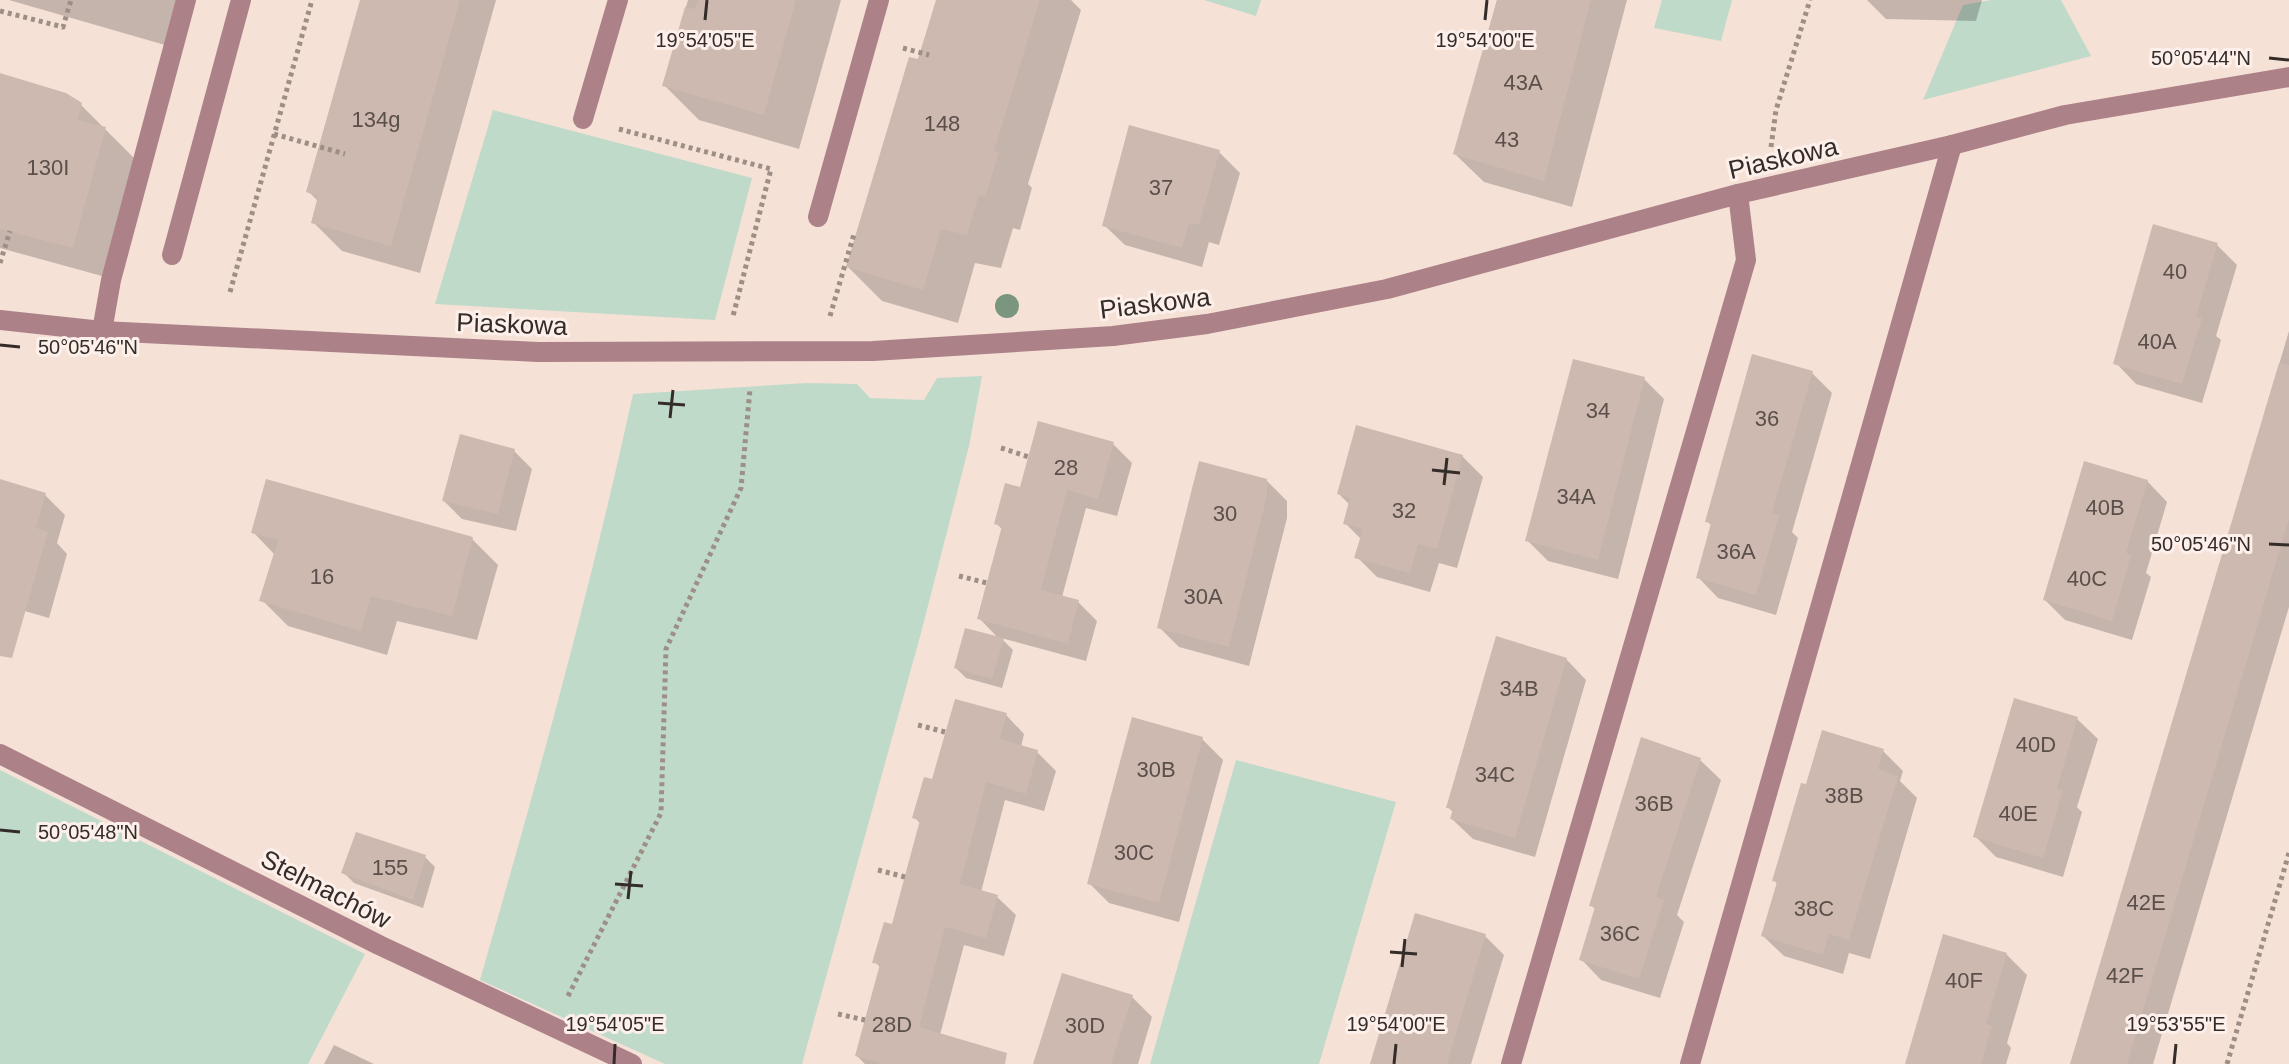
<svg xmlns="http://www.w3.org/2000/svg" width="2289" height="1064" viewBox="0 0 2289 1064" font-family="Arial,sans-serif">
<rect width="100%" height="100%" fill="#f6e1d7"/>
<g fill="#c0dac9">
<polygon points="1204,0 1261,0 1256,16"/>
<polygon points="1662,0 1732,0 1721,41 1654,28"/>
<polygon points="1991,0 2061,0 2091,56 1923,100 1963,5"/>
<polygon points="493,110 752,178 715,320 435,304"/>
<path d="M982,376L969,446L921,633L802,1064H665L480,980C536,785 590,592 633,394L806,383L857,384L870,398L924,400L937,378Z"/>
<polygon points="1236,760 1396,802 1319,1064 1150,1064"/>
<polygon points="0,770 365,954 308,1064 0,1064"/>
</g>
<g fill="#0003">
<polygon points="9,0 177,0 165,45"/>
<polygon points="362,0 496,0 420,273 342,251 313,222 319,202 308,191"/>
<polygon points="688,0 841,0 799,149 699,120 664,85"/>
<polygon points="938,0 1071,0 1081,10 1028,184 1032,188 1020,230 1013,228 1001,268 975,263 958,323 882,301 848,267"/>
<polygon points="1497,0 1627,0 1572,207 1484,182 1455,154"/>
<polygon points="1867,0 1982,0 1976,21 1886,19"/>
<polygon points="0,79 81,105 134,158 102,276 0,248"/>
<polygon points="1131,128 1219,152 1240,173 1219,245 1209,242 1202,267 1125,245 1104,225"/>
<polygon points="2217,245 2237,265 2216,336 2221,340 2202,403 2136,384 2116,363"/>
<polygon points="2289,331 2289,607 2153,1064 2071,1064"/>
<polygon points="1812,373 1832,393 1792,532 1798,538 1776,615 1718,598 1698,577 1712,526 1707,521"/>
<polygon points="1644,379 1664,399 1618,579 1548,561 1527,540"/>
<polygon points="1113,444 1132,463 1117,516 1086,508 1062,597 1078,602 1097,621 1086,661 1001,638 1013,650 1002,688 966,678 956,668 999,639 979,618 1003,530 996,523 1022,489"/>
<polygon points="514,451 532,469 516,531 462,519 444,501"/>
<polygon points="1462,456 1483,477 1457,568 1439,563 1430,592 1377,577 1357,557 1362,540 1345,523 1350,505 1339,494"/>
<polygon points="1266,480 1287,501 1287,518 1249,666 1179,647 1159,627"/>
<polygon points="2147,481 2167,502 2146,573 2151,577 2132,640 2065,620 2045,600"/>
<polygon points="0,482 45,495 65,515 57,543 67,554 49,618 0,604"/>
<polygon points="253,532 472,539 498,565 477,640 397,621 387,655 288,626 262,600 275,555"/>
<polygon points="1566,659 1586,680 1535,857 1473,839 1452,819 1454,813 1448,807"/>
<polygon points="1006,715 1024,734 1021,747 1037,752 1056,771 1044,811 1005,800 981,892 997,897 1016,915 1004,956 964,945 940,1035 974,1064 865,1064 857,1056 881,968 875,962 893,926 921,824 914,817 933,781"/>
<polygon points="2077,719 2098,739 2077,807 2082,812 2063,877 1996,857 1975,836"/>
<polygon points="1202,739 1223,760 1179,922 1109,903 1089,883"/>
<polygon points="1883,751 1903,771 1900,781 1917,798 1870,959 1849,953 1843,974 1784,956 1763,936 1778,885 1774,880 1807,786"/>
<polygon points="1700,760 1721,780 1677,915 1684,922 1660,998 1601,980 1581,959 1596,910 1591,905"/>
<polygon points="425,857 435,867 423,908 354,883 344,873"/>
<polygon points="1485,936 1504,955 1471,1064 1372,1064"/>
<polygon points="2006,954 2027,975 2007,1043 2011,1048 2006,1064 1907,1064"/>
<polygon points="1132,997 1152,1017 1138,1064 1036,1064"/>
<polygon points="334,1045 374,1064 324,1064"/>
</g>
<g fill="#cdb9af">
<polygon points="360,0 460,0 391,246 311,223 318,196 306,192"/>
<polygon points="698,0 796,0 764,115 662,86 685,7 695,9"/>
<polygon points="936,0 1040,0 994,151 999,152 986,196 979,195 967,235 941,229 923,290 846,267 909,57 918,59"/>
<polygon points="1497,0 1591,0 1544,181 1453,154"/>
<polygon points="0,73 66,93 82,103 78,120 106,127 73,248 0,229"/>
<polygon points="1129,125 1220,150 1199,225 1189,223 1182,248 1102,226"/>
<polygon points="2153,224 2218,243 2196,317 2202,318 2182,384 2113,364"/>
<polygon points="1752,354 1813,371 1772,513 1779,515 1756,595 1696,578 1711,523 1705,522"/>
<polygon points="1573,359 1645,377 1598,560 1525,541"/>
<polygon points="2279,363 2289,365 2289,519 2127,1064 2070,1064"/>
<polygon points="1038,421 1114,442 1098,499 1067,490 1041,590 1079,600 1068,644 977,619 1002,526 994,524 1005,483 1020,487"/>
<polygon points="1356,425 1463,455 1437,549 1418,544 1410,573 1354,558 1363,529 1343,524 1350,498 1337,494"/>
<polygon points="460,434 515,449 498,514 442,501"/>
<polygon points="1199,461 1267,479 1267,496 1229,647 1157,628"/>
<polygon points="2084,461 2148,480 2126,553 2131,555 2112,621 2043,600"/>
<polygon points="0,479 46,493 36,528 48,532 12,658 0,656"/>
<polygon points="266,479 473,537 452,616 371,596 361,631 259,601 278,540 251,533"/>
<polygon points="965,628 1004,638 992,679 954,668"/>
<polygon points="1496,636 1567,658 1515,838 1450,819 1453,809 1446,808"/>
<polygon points="2014,698 2078,717 2057,789 2063,790 2043,858 1973,837"/>
<polygon points="955,699 1007,713 1000,739 1038,750 1026,794 986,782 960,884 998,895 986,938 945,927 919,1027 1007,1053 1005,1064 883,1064 855,1056 880,964 872,963 884,922 892,924 920,820 912,818 924,777 932,779"/>
<polygon points="1132,717 1203,737 1159,903 1087,884"/>
<polygon points="1822,730 1884,749 1878,769 1898,776 1849,940 1829,934 1823,955 1761,936 1777,882 1772,881 1801,783 1806,784"/>
<polygon points="1641,737 1701,758 1656,897 1664,900 1639,979 1579,960 1595,907 1589,906"/>
<polygon points="356,832 426,855 413,900 341,873"/>
<polygon points="1415,913 1486,934 1447,1064 1370,1064"/>
<polygon points="1943,934 2007,953 1986,1024 1992,1026 1981,1064 1905,1064"/>
<polygon points="1062,973 1133,995 1111,1064 1033,1064"/>
</g>
<g fill="none" stroke-linecap="round" stroke-linejoin="round">
<g stroke="#9d8e86" stroke-width="5" stroke-dasharray="4 4" stroke-linecap="butt">
<polyline points="0,11 63,27 71,0"/>
<polyline points="903,48 929,55"/>
<polyline points="619,129 771,169 733,316"/>
<polyline points="274,134 345,154"/>
<polyline points="1771,147 1776,110 1810,0"/>
<polyline points="0,263 10,231"/>
<polyline points="230,292 312,0"/>
<polyline points="830,316 854,234"/>
<polyline points="1001,448 1029,457"/>
<polyline points="959,576 987,583"/>
<polyline points="918,725 945,732"/>
<polyline points="878,870 905,877"/>
<polyline points="568,996 661,813 666,649 741,488 750,389"/>
<polyline points="838,1014 865,1020"/>
<polyline points="2227,1064 2289,853"/>
</g>
<g stroke="#ac8188" stroke-width="20">
<polyline points="583,119 618,0"/>
<polyline points="818,217 879,0"/>
<polyline points="172,255 241,0"/>
<polyline points="0,320 102,331 538,352 873,351 1113,336 1207,324 1387,289 1738,194 1952,145 2065,115 2289,77"/>
<polyline points="102,331 111,280 186,0"/>
<polyline points="0,754 379,945 632,1064"/>
<polyline points="1511,1064 1746,260 1738,194"/>
<polyline points="1690,1064 1952,145"/>
</g>
</g>
<circle fill="#7a967f" cx="1007" cy="306" r="12"/>
<path fill="none" stroke="#342c28" stroke-width="3" d="M705,20L707,0M1485,20L1487,0M2269,58L2289,60M0,345L20,347M658,403L685,405M670,418L673,390M1432,470L1460,473M1444,485L1447,458M2269,544L2289,545M0,830L20,832M615,884L643,886M628,899L631,871M1390,952L1417,954M1402,967L1405,939M614,1064L615,1044M1394,1064L1396,1044M2174,1064L2176,1044"/>
<g text-anchor="middle" stroke-width="6" stroke-linejoin="round" paint-order="stroke">
<g font-size="22" fill="#5a4f4a">
<text x="1523" y="90">43A</text>
<text x="376" y="127">134g</text>
<text x="942" y="131">148</text>
<text x="1507" y="147">43</text>
<text x="48" y="175">130I</text>
<text x="1161" y="195">37</text>
<text x="2175" y="279">40</text>
<text x="2157" y="349">40A</text>
<text x="1598" y="418">34</text>
<text x="1767" y="426">36</text>
<text x="1066" y="475">28</text>
<text x="1576" y="504">34A</text>
<text x="2105" y="515">40B</text>
<text x="1404" y="518">32</text>
<text x="1225" y="521">30</text>
<text x="1736" y="559">36A</text>
<text x="322" y="584">16</text>
<text x="2087" y="586">40C</text>
<text x="1203" y="604">30A</text>
<text x="1519" y="696">34B</text>
<text x="2036" y="752">40D</text>
<text x="1156" y="777">30B</text>
<text x="1495" y="782">34C</text>
<text x="1844" y="803">38B</text>
<text x="1654" y="811">36B</text>
<text x="2018" y="821">40E</text>
<text x="1134" y="860">30C</text>
<text x="390" y="875">155</text>
<text x="2146" y="910">42E</text>
<text x="1814" y="916">38C</text>
<text x="1620" y="941">36C</text>
<text x="2125" y="983">42F</text>
<text x="1964" y="988">40F</text>
<text x="892" y="1032">28D</text>
<text x="1085" y="1033">30D</text>
</g>
<g font-size="26" fill="#342c28" stroke="#fdf0ea">
<text transform="translate(1783 158) rotate(-13)" y="9">Piaskowa</text>
<text transform="translate(1155 303) rotate(-7)" y="9">Piaskowa</text>
<text transform="translate(512 324) rotate(2)" y="9">Piaskowa</text>
<text transform="translate(326 889) rotate(27)" y="9">Stelmachów</text>
</g>
</g>
<g font-size="20" text-anchor="middle" fill="#342c28" stroke="#fdf0ea" stroke-width="6" stroke-linejoin="round" paint-order="stroke">
<text x="705" y="47">19°54'05"E</text>
<text x="1485" y="47">19°54'00"E</text>
<text x="2201" y="65">50°05'44"N</text>
<text x="88" y="354">50°05'46"N</text>
<text x="2201" y="551">50°05'46"N</text>
<text x="88" y="839">50°05'48"N</text>
<text x="615" y="1031">19°54'05"E</text>
<text x="1396" y="1031">19°54'00"E</text>
<text x="2176" y="1031">19°53'55"E</text>
</g>
</svg>
